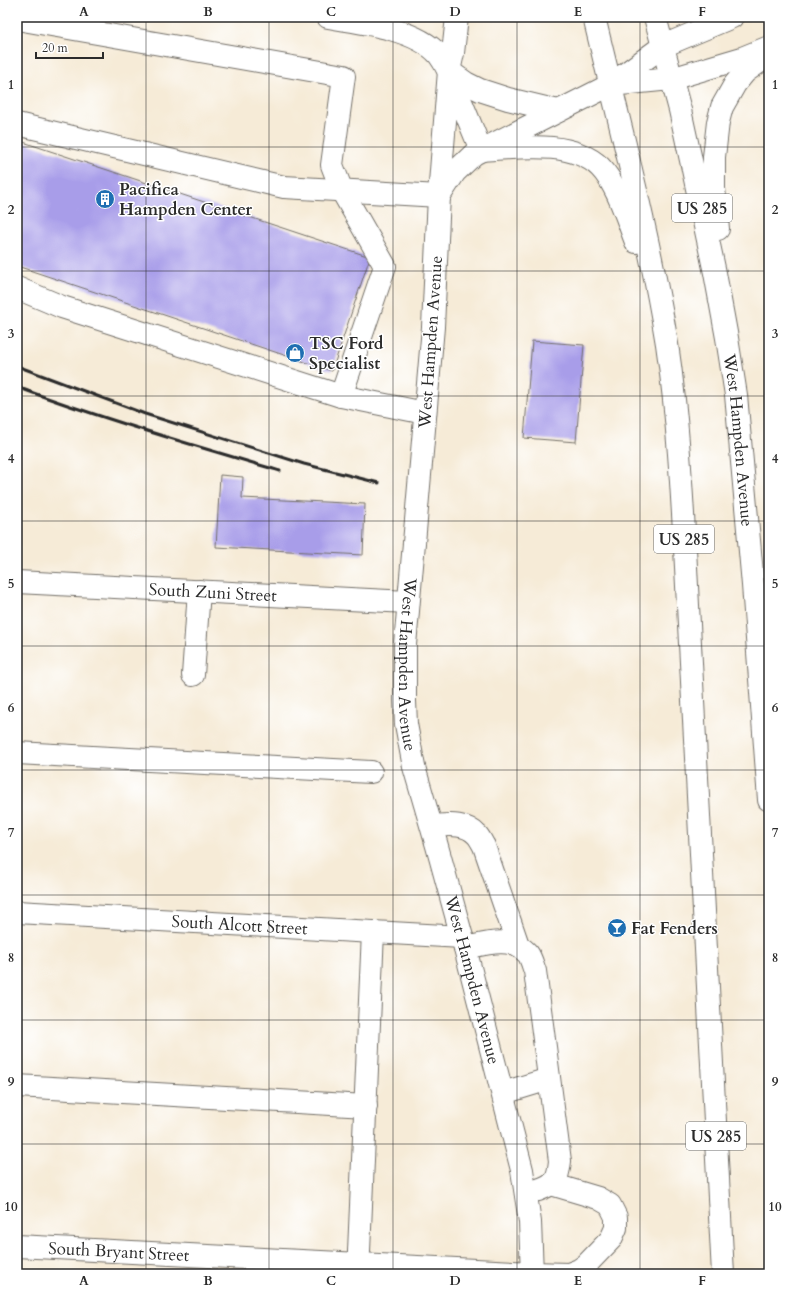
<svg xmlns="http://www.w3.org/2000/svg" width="786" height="1291" viewBox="0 0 786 1291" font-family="Cardo,serif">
<rect width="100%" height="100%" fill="#fff"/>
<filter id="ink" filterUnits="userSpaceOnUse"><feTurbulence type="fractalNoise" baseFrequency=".025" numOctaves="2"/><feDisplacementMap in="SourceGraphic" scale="8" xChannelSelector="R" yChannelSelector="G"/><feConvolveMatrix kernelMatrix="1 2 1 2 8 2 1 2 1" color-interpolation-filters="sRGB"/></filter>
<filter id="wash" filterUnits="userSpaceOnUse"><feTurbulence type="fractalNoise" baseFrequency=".012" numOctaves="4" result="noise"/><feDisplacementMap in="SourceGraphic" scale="16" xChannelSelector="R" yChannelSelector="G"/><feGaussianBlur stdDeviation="0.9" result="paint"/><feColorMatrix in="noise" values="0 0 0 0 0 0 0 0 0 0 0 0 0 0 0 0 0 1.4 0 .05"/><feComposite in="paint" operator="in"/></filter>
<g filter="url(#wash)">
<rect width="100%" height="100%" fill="#f6ebd7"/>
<g id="blocks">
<g fill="#a89de9">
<polygon points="17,140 370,257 332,371 17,266"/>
<polygon points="532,341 584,345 576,442 524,438"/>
<polygon points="220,475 243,477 242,498 365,504 363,555 216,547"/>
</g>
</g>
</g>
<g filter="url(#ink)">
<use href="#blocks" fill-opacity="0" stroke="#726e67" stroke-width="1"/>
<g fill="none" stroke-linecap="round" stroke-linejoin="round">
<defs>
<g id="minor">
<path d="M328,17C360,22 417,29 439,55C449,68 454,84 460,99C467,116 474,133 481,150"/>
<path id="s1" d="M457,17L453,53L449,71L439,196L433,327L405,645V701L406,724L414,767L437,846L465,948L522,1170L530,1222L532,1274"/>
<polyline points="17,19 344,76 332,165 342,191 385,266 341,396"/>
<polyline points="449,71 466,83 480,90 508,99 558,111"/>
<polyline points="610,85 671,79 742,58 769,47"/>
<polyline points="17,124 284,187 439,196"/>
<polyline points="440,195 455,172 474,154 610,85 663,46 732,17"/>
<polyline points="17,288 62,307 341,396 425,413"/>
<path id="s2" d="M17,582L408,602"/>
<polyline points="193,675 199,591"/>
<polyline points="17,753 371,772"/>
<path d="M432,826C447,825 466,822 477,835C480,838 482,843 484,846L518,945"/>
<path id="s3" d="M17,912L462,937"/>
<path d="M465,948C485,944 512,935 528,954C531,958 533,966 535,971L560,1161C558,1179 556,1184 538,1190"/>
<polyline points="17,1086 366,1106"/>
<polyline points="503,1093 549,1079"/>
<path id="s4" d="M17,1246L532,1273L569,1274L579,1270L586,1265L611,1239L616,1228V1217L610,1205L598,1198L551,1184"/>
<polyline points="358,1274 373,932"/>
</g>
<g id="highway">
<path d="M594,17C620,126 649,234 667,344C678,418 682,493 686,567L723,1274"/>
<path id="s5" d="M655,17L680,110L692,165L715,273L727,338L736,395L753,585L769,800"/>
<path d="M481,150C517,148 571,139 600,167C617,184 627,219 636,242"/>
<polyline points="718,229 714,188 714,157 718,122 722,107 735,84 745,72 769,55"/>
</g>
</defs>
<use href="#minor" stroke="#726e67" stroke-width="24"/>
<use href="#highway" stroke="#726e67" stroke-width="24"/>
<use href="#minor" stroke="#fff" stroke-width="22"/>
<use href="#highway" stroke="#fff" stroke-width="22"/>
<g stroke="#2b2b2b" stroke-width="3">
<polyline points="17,366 145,414 304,464 379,483"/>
<path d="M17,387C103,419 192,445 280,471"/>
</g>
</g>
</g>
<path fill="none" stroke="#2b2b2b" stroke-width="1" stroke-opacity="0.55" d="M146,17V1274M269,17V1274M393,17V1274M517,17V1274M640,17V1274M17,147H769M17,271H769M17,396H769M17,521H769M17,646H769M17,770H769M17,895H769M17,1020H769M17,1144H769"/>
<defs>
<symbol id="building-disc" viewBox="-11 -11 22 22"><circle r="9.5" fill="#1f6fb2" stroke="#fff"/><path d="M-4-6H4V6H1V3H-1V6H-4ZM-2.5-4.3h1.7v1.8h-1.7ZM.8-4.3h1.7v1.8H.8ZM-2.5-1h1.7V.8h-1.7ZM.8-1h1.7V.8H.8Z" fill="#fff"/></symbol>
<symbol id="shop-disc" viewBox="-11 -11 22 22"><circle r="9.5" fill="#1f6fb2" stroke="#fff"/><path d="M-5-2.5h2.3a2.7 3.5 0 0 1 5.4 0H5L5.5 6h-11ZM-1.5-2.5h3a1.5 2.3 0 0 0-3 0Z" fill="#fff"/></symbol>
<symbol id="bar-disc" viewBox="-11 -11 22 22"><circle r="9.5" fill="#1f6fb2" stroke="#fff"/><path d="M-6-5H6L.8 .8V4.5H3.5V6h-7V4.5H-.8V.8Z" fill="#fff"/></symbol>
</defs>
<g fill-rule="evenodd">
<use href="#building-disc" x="94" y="188" width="22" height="22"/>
<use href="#shop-disc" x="284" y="342" width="22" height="22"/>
<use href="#bar-disc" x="606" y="917" width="22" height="22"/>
</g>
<g text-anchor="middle" stroke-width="3" stroke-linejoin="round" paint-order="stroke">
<g fill="#fff" stroke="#6b6b6b" stroke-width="1">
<rect x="672" y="194" width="60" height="28" rx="3"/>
<rect x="654" y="525" width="60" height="28" rx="3"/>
<rect x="686" y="1122" width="60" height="28" rx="3"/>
</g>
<g font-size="16" font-weight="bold" fill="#2b2b2b">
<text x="702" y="214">US 285</text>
<text x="684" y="545">US 285</text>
<text x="716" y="1142">US 285</text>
</g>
<g font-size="17" font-weight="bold" fill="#2b2b2b" stroke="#fff" text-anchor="start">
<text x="119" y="195">Pacifica<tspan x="119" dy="20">Hampden Center</tspan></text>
<text x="309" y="349">TSC Ford<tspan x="309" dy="20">Specialist</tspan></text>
<text x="631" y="934">Fat Fenders</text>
</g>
<g font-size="17" fill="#2b2b2b" stroke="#fff">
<text transform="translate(430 342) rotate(-86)" y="6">West Hampden Avenue</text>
<text dy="6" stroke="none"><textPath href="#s5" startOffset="432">West Hampden Avenue</textPath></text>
<text dy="6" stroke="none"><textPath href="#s2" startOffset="196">South Zuni Street</textPath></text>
<text dy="6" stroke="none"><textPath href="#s1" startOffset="650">West Hampden Avenue</textPath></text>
<text dy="6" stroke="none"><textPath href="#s3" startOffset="223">South Alcott Street</textPath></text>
<text dy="6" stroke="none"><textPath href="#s1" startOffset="974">West Hampden Avenue</textPath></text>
<text dy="6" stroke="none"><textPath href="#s4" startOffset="102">South Bryant Street</textPath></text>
</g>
</g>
<rect width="786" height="1291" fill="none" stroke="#fff" stroke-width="44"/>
<path d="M36 52v6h67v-6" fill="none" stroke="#2b2b2b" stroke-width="2"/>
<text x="42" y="52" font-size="12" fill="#2b2b2b" stroke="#ffffff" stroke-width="3" paint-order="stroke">20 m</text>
<rect x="22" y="22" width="742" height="1247" fill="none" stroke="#2b2b2b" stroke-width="1.5"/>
<g font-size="13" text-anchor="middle" font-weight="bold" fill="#2b2b2b">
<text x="84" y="16">A</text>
<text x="208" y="16">B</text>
<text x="331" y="16">C</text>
<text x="455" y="16">D</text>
<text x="578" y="16">E</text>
<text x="702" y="16">F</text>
<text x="11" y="89">1</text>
<text x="775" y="89">1</text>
<text x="11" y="214">2</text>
<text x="775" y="214">2</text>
<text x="11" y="338">3</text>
<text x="775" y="338">3</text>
<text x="11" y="463">4</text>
<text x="775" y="463">4</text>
<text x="11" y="588">5</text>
<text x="775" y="588">5</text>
<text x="11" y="712">6</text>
<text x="775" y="712">6</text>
<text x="11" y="837">7</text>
<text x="775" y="837">7</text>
<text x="11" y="962">8</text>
<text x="775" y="962">8</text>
<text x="11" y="1086">9</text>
<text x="775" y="1086">9</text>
<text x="11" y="1211">10</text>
<text x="775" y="1211">10</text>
<text x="84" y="1285">A</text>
<text x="208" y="1285">B</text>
<text x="331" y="1285">C</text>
<text x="455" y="1285">D</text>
<text x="578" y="1285">E</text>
<text x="702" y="1285">F</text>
</g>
</svg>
